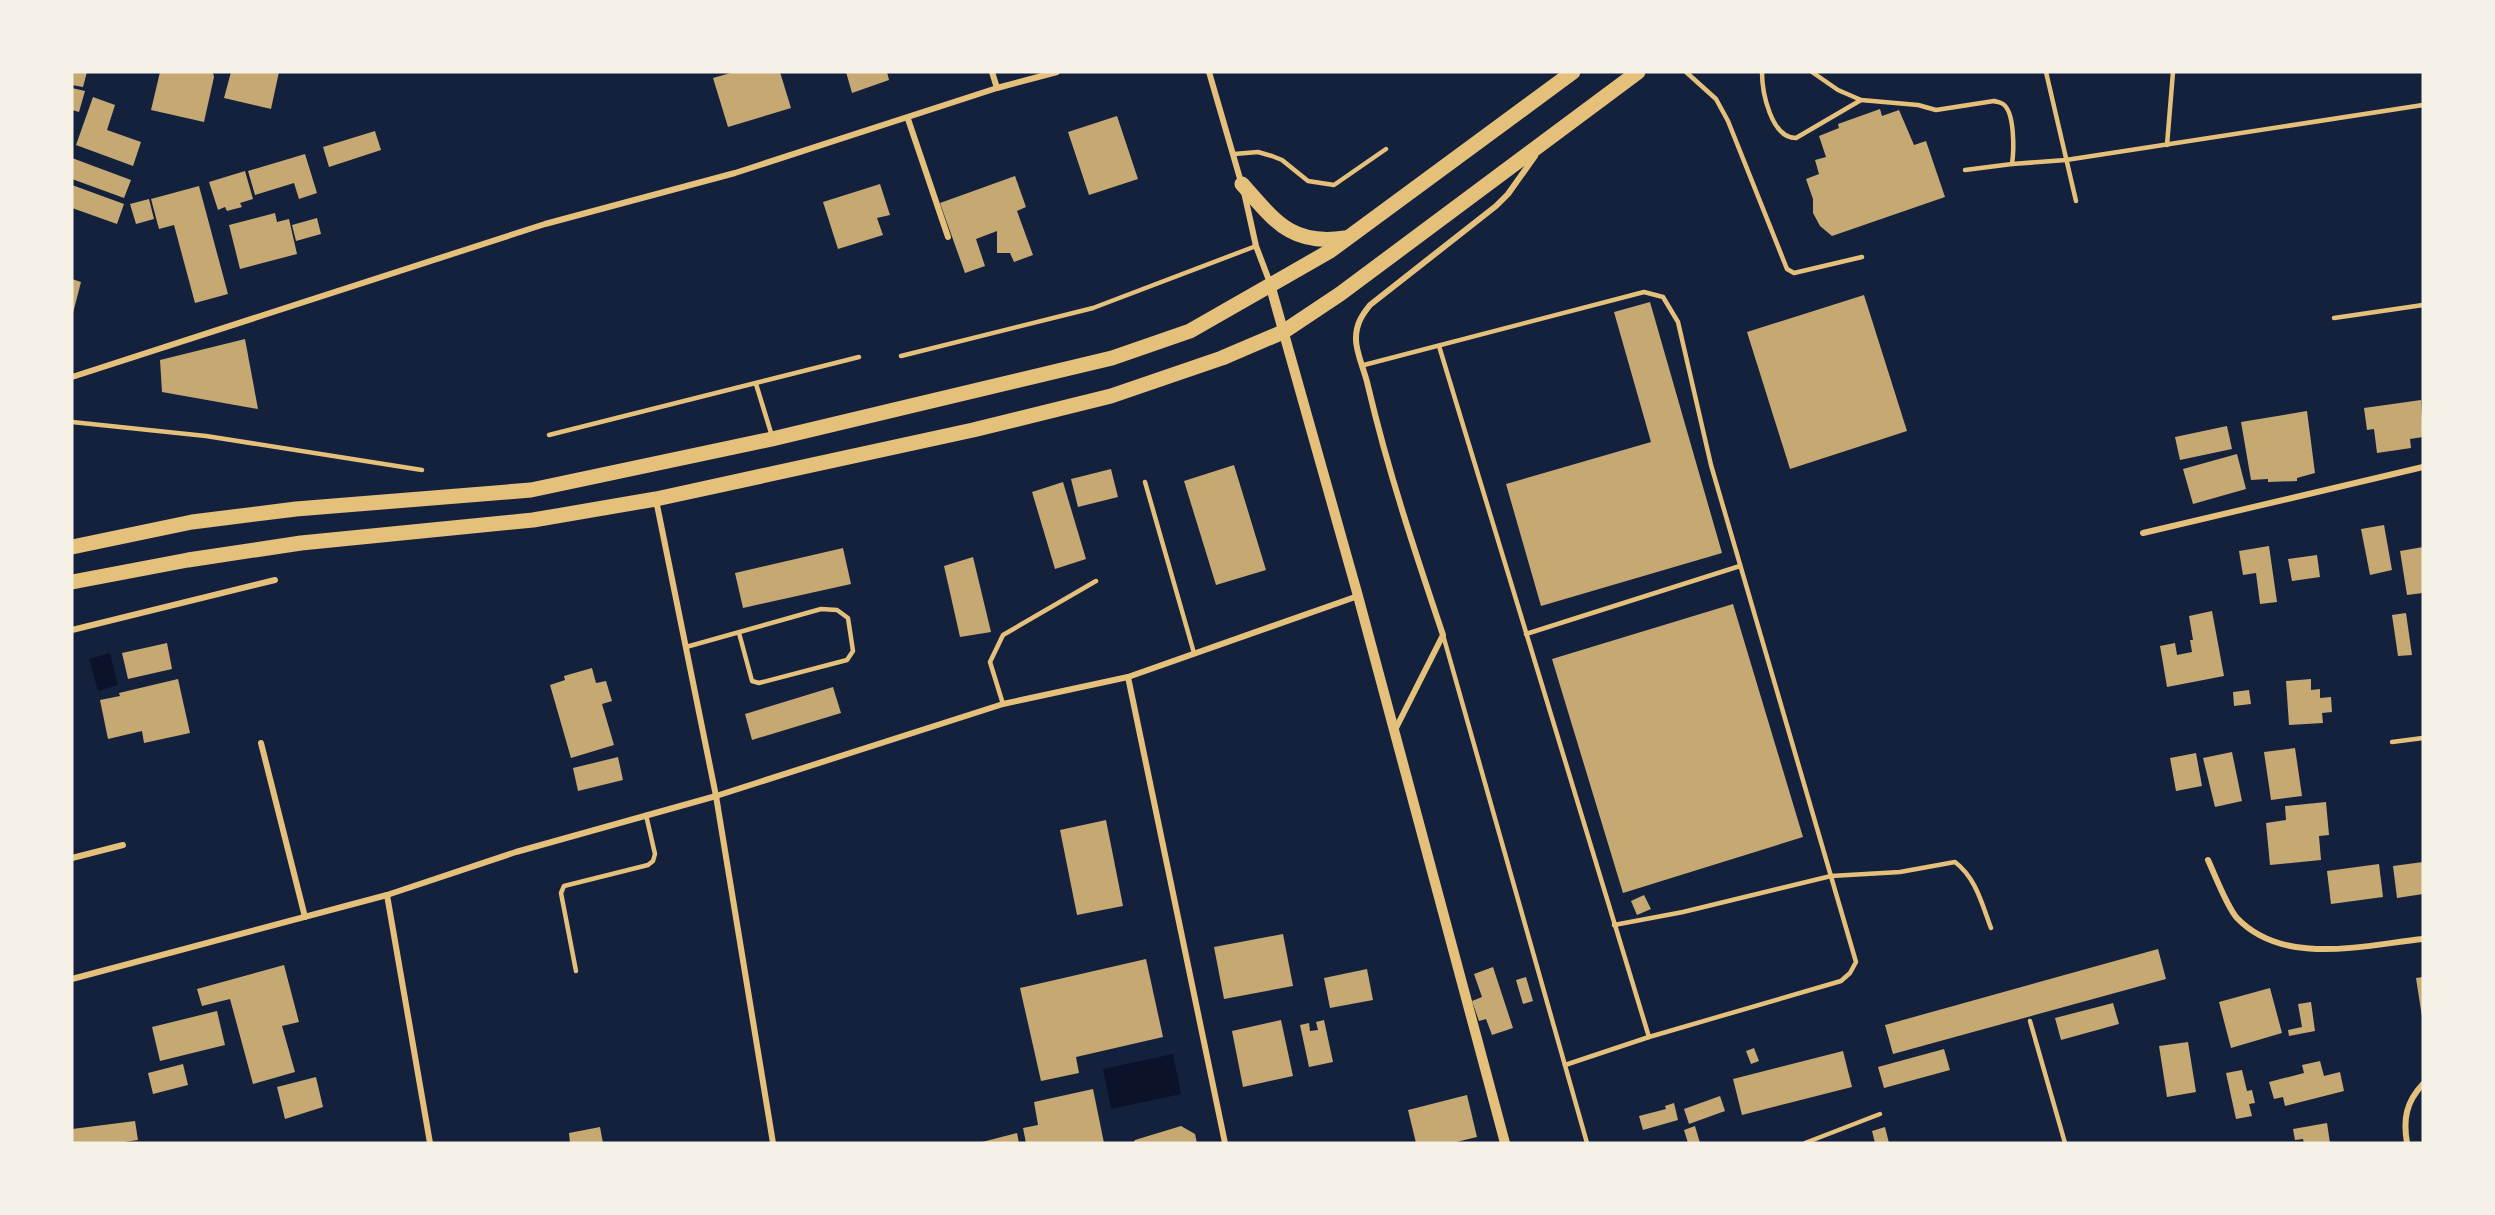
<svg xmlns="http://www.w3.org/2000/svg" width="2495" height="1215" viewBox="0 0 2495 1215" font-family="'IBM Plex Sans',sans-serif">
<rect width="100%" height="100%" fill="#14213d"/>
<g fill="#0b132b">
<polygon points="110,653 118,685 98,691 89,659"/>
<polygon points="1173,1054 1181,1094 1111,1109 1103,1069"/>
</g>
<g fill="#c6a872">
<polygon points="72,72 87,72 83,87 72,85"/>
<polygon points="160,72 213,72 214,77 204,122 151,110"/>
<polygon points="231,72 279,72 271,109 224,98"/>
<polygon points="734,72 780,72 791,108 728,127 713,78"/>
<polygon points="846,72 887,72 889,80 852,93"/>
<polygon points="72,88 85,91 79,112 72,110"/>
<polygon points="93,97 115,105 107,130 141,142 133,166 76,145"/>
<polygon points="1880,109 1882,116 1899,110 1914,145 1926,141 1945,197 1832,236 1820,226 1813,213 1813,199 1806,179 1819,174 1815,160 1826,157 1819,136 1839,128 1838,124"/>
<polygon points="1117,116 1138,179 1089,195 1068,132"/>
<polygon points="375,131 381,150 329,167 323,147"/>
<polygon points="305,154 317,193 299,199 294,183 255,195 248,171"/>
<polygon points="72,158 131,180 124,198 72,179"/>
<polygon points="245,171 253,199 240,203 242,207 227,211 225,207 218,210 209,182"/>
<polygon points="1015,176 1026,207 1017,211 1033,255 1014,262 1010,253 997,253 997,231 976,239 985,266 965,273 940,203"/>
<polygon points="880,184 890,215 877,218 883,235 838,249 823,202"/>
<polygon points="72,185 124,204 117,224 72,208"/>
<polygon points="199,186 228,294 195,303 174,225 159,229 151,199"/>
<polygon points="149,199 154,219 136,224 130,204"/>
<polygon points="275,213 277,222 289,219 297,254 240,269 229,225"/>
<polygon points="317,218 321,234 296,241 292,225"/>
<polygon points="72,279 81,282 73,313 72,313"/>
<polygon points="1864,295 1907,431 1790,469 1747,332"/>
<polygon points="1650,302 1722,553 1541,606 1506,484 1651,442 1614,312"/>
<polygon points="245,339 258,409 162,392 160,360"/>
<polygon points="2421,400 2423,437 2410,439 2411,448 2377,453 2374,429 2367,430 2364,408"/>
<polygon points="2307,411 2315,473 2297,478 2297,481 2268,482 2268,479 2251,480 2241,422"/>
<polygon points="2227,426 2232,449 2180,460 2175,437"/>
<polygon points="2237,454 2246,489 2193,504 2183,469"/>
<polygon points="1234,465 1266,570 1216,585 1184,481"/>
<polygon points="1111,469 1118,497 1078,507 1071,479"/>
<polygon points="1063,482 1086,559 1055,569 1032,492"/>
<polygon points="2384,525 2392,570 2370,575 2361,529"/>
<polygon points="2269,546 2277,602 2260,604 2256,573 2243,575 2239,551"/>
<polygon points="2423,547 2423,593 2407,595 2400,551"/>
<polygon points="843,548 851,584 743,608 735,573"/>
<polygon points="2317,555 2320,577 2292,581 2288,559"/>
<polygon points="973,557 991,632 960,637 944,566"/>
<polygon points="1733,604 1803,837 1623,893 1552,659"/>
<polygon points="2212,611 2224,676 2167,687 2160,646 2175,643 2177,655 2192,652 2190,640 2193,640 2189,616"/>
<polygon points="2406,613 2412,655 2398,656 2392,615"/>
<polygon points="167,643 172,669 128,679 122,653"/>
<polygon points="592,668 596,683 606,681 612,701 602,704 614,745 571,758 550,685 565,680 564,676"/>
<polygon points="178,679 190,733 144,743 142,731 108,739 100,700 120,696 119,693"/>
<polygon points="2311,679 2311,690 2320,689 2320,698 2331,697 2332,712 2322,713 2323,723 2289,725 2286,681"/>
<polygon points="833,687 841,713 752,740 745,714"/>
<polygon points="2249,690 2251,704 2234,706 2233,692"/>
<polygon points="2295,748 2302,796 2271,800 2264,752"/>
<polygon points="2232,752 2242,801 2215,807 2203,758"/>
<polygon points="2196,753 2202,786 2176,791 2170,758"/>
<polygon points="618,757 623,780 578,791 573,768"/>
<polygon points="2326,802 2329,835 2319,836 2321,860 2270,865 2266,823 2286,820 2285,806"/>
<polygon points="1106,820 1123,906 1077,915 1060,830"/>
<polygon points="2423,862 2423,894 2397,898 2393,866"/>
<polygon points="2379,864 2383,897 2331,904 2327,871"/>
<polygon points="1644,895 1651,909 1637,915 1631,901"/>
<polygon points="1283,934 1293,986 1224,999 1214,947"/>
<polygon points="2158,949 2166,979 1893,1054 1885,1025"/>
<polygon points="1146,959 1163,1037 1076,1057 1079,1073 1041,1081 1020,988"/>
<polygon points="284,965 299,1022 282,1026 295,1072 253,1084 230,999 202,1006 197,989"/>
<polygon points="1493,967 1513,1028 1492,1035 1486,1019 1479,1021 1472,1001 1482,997 1474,974"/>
<polygon points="1367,969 1373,1000 1330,1008 1324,978"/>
<polygon points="1526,977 1533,1001 1523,1004 1516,980"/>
<polygon points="2423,977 2423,1017 2422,1017 2416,978"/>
<polygon points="2270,988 2282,1033 2231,1048 2219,1002"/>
<polygon points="2311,1002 2315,1031 2289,1036 2288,1030 2302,1027 2298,1004"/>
<polygon points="2113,1003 2119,1024 2061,1040 2055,1018"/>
<polygon points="217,1011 225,1045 160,1061 152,1027"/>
<polygon points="1281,1020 1293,1076 1243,1087 1232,1031"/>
<polygon points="1324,1020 1333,1062 1309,1067 1300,1025 1309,1023 1310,1031 1318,1030 1316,1022"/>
<polygon points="2188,1042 2196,1092 2167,1097 2159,1046"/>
<polygon points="1754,1048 1759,1061 1751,1064 1746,1051"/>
<polygon points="1944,1049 1950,1070 1884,1088 1878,1067"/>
<polygon points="1843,1051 1852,1087 1742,1115 1733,1079"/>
<polygon points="2320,1061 2324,1076 2340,1072 2344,1091 2285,1106 2283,1097 2274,1099 2269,1082 2304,1073 2302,1065"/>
<polygon points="183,1064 188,1085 153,1094 148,1073"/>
<polygon points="2242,1070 2247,1091 2252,1090 2255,1103 2249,1104 2252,1116 2236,1119 2226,1073"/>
<polygon points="316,1077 323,1107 285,1119 277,1087"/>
<polygon points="1093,1089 1104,1143 1026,1143 1023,1128 1038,1125 1034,1102"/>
<polygon points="1467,1095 1477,1137 1452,1143 1416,1143 1408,1110"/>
<polygon points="1720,1096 1725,1111 1689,1124 1684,1109"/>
<polygon points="1674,1103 1678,1120 1643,1130 1639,1116 1666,1109 1665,1106"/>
<polygon points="135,1121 138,1140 117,1143 72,1143 72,1129"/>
<polygon points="2327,1123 2330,1143 2304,1143 2303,1139 2295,1140 2293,1129"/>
<polygon points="1181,1126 1195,1134 1197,1143 1133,1143 1135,1140"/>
<polygon points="1695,1126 1700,1143 1688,1143 1684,1130"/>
<polygon points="600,1127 603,1143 570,1143 569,1133"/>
<polygon points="1885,1127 1889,1143 1875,1143 1872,1131"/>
<polygon points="1017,1133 1019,1143 982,1143 982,1142"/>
</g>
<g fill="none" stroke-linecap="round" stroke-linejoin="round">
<g stroke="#e5c07b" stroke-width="4.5">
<polyline points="1686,72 1716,99 1728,121 1787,269 1794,273 1862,257"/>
<path d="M1762,72C1762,92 1771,138 1796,138L1861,100"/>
<path d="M1812,72L1838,90L1861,100L1918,105L1936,110L1994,101C1997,102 2000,102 2003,104C2015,112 2014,151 2012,164L1965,170"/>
<polyline points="2046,72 2076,201"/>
<polyline points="2167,145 2173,72"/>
<polyline points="1234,154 1258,152 1272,156 1282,160 1308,181 1334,185 1386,149"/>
<polyline points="2012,164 2066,160 2423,105"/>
<polyline points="2334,318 2423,305"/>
<polyline points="1439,346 1649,1037"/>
<polyline points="901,356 1093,308 1256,246"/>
<polyline points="1364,365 1644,292 1663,297 1678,322 1711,465 1856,962 1850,973 1841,981 1649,1037 1565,1065"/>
<polyline points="756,384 772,436"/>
<polyline points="72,422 206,436 422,470"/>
<polyline points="549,435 859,357"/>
<polyline points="1145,482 1194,653"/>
<polyline points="1526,634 1740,566"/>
<polyline points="1443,635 1587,1143"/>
<polyline points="686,647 821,609 837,610 848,618 853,651 847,660 759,683 752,681 739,633"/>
<polyline points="1003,704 990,662 1003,635 1096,581"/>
<polyline points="2392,742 2423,738"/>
<path d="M1614,925L1683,912L1831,876L1900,872L1955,862C1976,878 1982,904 1991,928"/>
<polyline points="576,971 561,893 564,886 648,865 653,861 655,854 646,815"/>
<polyline points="2030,1021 2065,1143"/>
<polyline points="1805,1143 1880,1114"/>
</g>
<g stroke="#e5c07b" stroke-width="6">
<polyline points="992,72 997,88"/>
<polyline points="1209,72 1241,182"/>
<polyline points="908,119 948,237"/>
<polyline points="1244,192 1256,246 1270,283"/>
<polyline points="72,377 545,224 735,173 997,88 1057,72"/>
<polyline points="656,500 716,796 773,1143"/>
<polyline points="2143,533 2423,467"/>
<polyline points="72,630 275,580"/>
<polyline points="1128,677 1225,1143"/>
<path d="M1394,732L1443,635C1415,552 1388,471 1368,386C1365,371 1355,351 1356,338C1356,324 1362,315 1370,305L1496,206L1508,194L1535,156"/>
<polyline points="261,743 305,917"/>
<polyline points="72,858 123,845"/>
<path d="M2208,860C2215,875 2227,907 2237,918C2284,967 2364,945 2423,939"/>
<polyline points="387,895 430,1143"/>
<polyline points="72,979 387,895 516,852 716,796 1003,704 1128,677 1358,596"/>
<path d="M2407,1143C2403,1119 2406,1102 2423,1084"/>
</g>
<polyline stroke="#e5c07b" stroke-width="10" points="1270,284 1358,596 1505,1143"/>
<g stroke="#e5c07b" stroke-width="15">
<path d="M1242,184C1275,221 1291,246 1345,238"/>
<polyline points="72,547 192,522 296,509 531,490 772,439 1112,358 1190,331 1330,251 1573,72"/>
<polyline points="72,582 188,560 301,543 533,520 656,499 973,430 1111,396 1222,358 1283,332 1340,294 1638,72"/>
</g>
</g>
<rect width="2495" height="1215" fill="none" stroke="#f6f1e7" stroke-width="147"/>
</svg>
